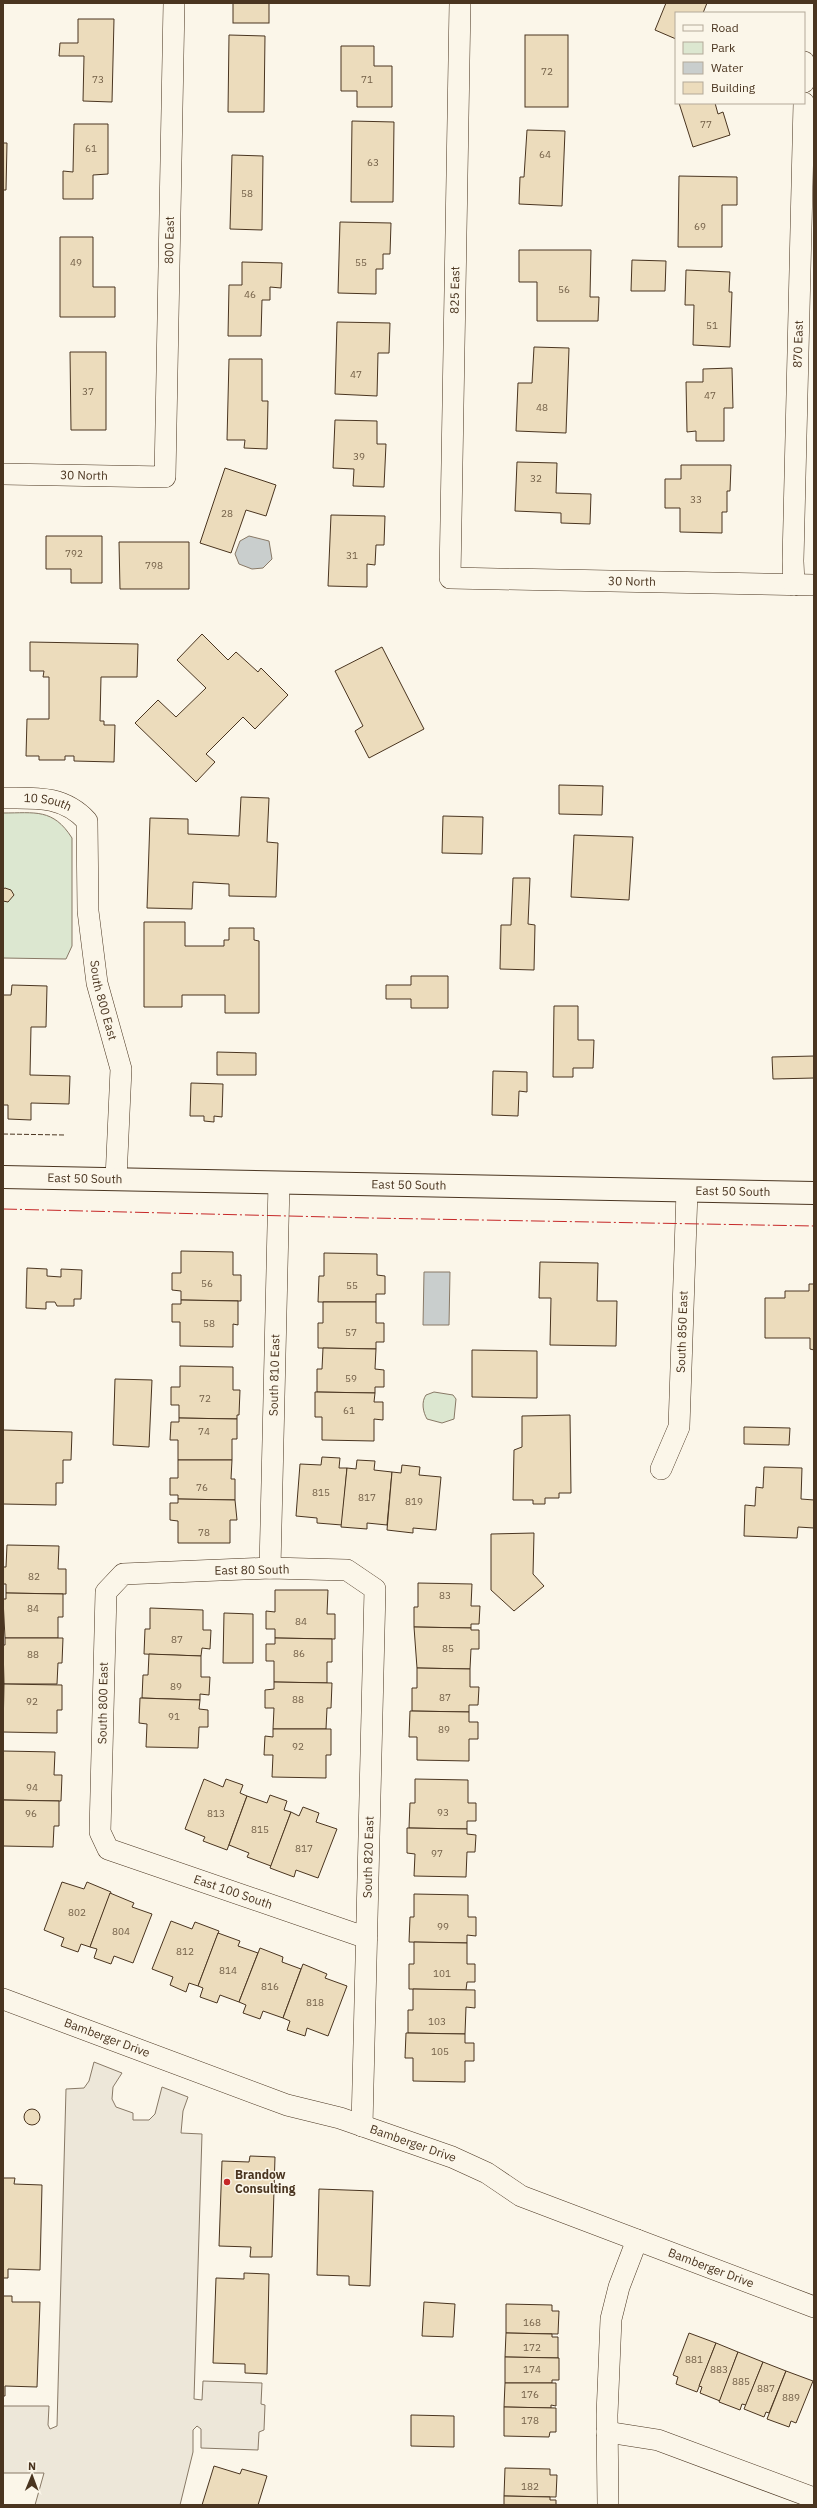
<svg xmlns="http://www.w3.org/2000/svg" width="817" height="2508" viewBox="0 0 817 2508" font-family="'IBM Plex Sans',sans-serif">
<rect width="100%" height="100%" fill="#fbf6e9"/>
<g fill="#dce7d0" stroke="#887966">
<path d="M3,813C35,813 53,808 72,838V946L66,959L3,958Z"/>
<path d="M434,1392L453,1395L456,1399L454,1419L442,1423L427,1419C423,1412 421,1402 426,1395Z"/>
</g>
<polygon fill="#ede7d9" stroke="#887966" points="94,2062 122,2073 113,2087 112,2099 116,2107 133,2113 133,2120 149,2120 155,2114 162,2087 188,2097 183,2111 181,2133 202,2134 194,2399 202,2400 203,2381 262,2383 261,2404 265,2405 264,2430 259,2432 258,2450 201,2448 201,2429 197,2426 193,2430 193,2452 180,2505 35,2505 44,2473 3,2473 3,2406 49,2406 48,2425 50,2429 57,2426 66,2089 84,2088 89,2081"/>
<g fill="#c9cecd" stroke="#887966">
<polygon points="249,536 269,541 272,559 263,568 252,569 239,564 235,554 240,541"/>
<polygon points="424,1272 450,1272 449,1325 423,1325"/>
</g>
<g fill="#ecdcbc" stroke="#4a3520">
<rect x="233" y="3" width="36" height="20"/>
<polygon points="666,3 707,3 703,13 676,13 676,39 655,30"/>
<polygon points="78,19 114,19 112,102 83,101 84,56 59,56 60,43 78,43"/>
<polygon points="229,35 265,36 264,112 228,112"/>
<rect x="525" y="35" width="43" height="72"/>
<polygon points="341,46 374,46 374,66 392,66 392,107 357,107 357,91 341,91"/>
<polygon points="679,103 715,103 718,114 723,112 730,135 693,147"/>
<polygon points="352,121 394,122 393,202 351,202"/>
<polygon points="74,124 108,124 108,174 93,175 93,199 63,199 63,171 73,172"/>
<polygon points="527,130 565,131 562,206 519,204 520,177 524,177"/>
<polygon points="3,143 7,143 6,190 3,190"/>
<polygon points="232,155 263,156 262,230 230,229"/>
<polygon points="679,176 737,177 737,205 722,205 722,247 678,247"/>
<polygon points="340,222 391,223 390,254 383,254 383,269 376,269 376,294 338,293"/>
<polygon points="60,237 93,237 93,287 115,287 115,317 60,317"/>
<polygon points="519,250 591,250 590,297 599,297 598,321 537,321 537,282 519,282"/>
<polygon points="632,260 666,261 665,291 631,291"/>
<polygon points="242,262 282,263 281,288 270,287 270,300 262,300 261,336 228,336 229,285 242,285"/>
<polygon points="686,270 730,272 729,292 732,292 730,347 693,345 694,305 685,305"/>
<polygon points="337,322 390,323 389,353 378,353 377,396 335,394"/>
<polygon points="534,347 569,348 566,433 516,431 518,383 532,383"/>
<polygon points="70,352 106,352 106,430 71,430"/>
<polygon points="229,359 262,359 262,401 268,401 267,449 244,448 245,440 227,440"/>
<polygon points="732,368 733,408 724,408 724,441 696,441 696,431 687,432 686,382 703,382 703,369"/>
<polygon points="335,420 377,421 377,444 386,444 384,487 353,486 354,469 333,468"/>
<polygon points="517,462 557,463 556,493 591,494 590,524 561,523 561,513 515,511"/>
<polygon points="681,465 731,465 730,491 727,491 727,512 722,512 722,533 680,532 680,508 665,508 665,479 681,479"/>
<polygon points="225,468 276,485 266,516 246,510 231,553 200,543"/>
<polygon points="331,515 385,516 384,545 376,545 375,565 367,564 367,587 328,586"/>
<polygon points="46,536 102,536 102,583 71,583 71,569 46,569"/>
<polygon points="119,542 189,542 189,589 120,589"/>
<polygon points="202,634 228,660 236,652 258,672 261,668 288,695 255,729 243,717 206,754 215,762 196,782 135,723 158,700 176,717 206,688 177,660"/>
<polygon points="30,642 138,644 137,677 101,677 100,721 104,721 104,725 115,725 114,762 74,761 74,756 65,756 65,760 39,760 39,756 26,756 27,719 49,719 49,677 43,677 44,671 30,671"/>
<polygon points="382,647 424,729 369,758 355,731 363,726 335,671"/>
<polygon points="559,785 603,786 602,815 559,814"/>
<polygon points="241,797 269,798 267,842 278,843 276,897 229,896 229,884 193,882 192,909 147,908 150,818 188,819 188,834 239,836"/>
<polygon points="443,816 483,817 482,854 442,853"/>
<polygon points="574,835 633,837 629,900 571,897"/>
<polygon points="513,878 530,878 528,924 535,925 534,970 500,969 501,925 511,925"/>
<polygon points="5,888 11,890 14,895 8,902 3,901 3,889"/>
<polygon points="144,922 185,922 185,946 224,946 224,940 229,940 229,928 254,928 254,940 259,941 259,1013 225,1013 225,995 182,995 182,1007 144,1007"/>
<polygon points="411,976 448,976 448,1008 411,1008 411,999 386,999 386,985 411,985"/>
<polygon points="12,985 47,986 46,1027 31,1027 30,1075 70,1076 69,1104 31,1103 31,1120 8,1119 8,1105 3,1105 3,995 11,995"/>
<polygon points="554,1006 578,1006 578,1040 594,1040 593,1068 573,1068 573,1077 553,1077"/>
<polygon points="217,1052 256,1053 256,1075 217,1075"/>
<polygon points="814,1056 814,1078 773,1079 772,1057"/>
<polygon points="493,1071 527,1072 527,1092 519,1091 518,1116 492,1115"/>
<polygon points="191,1083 223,1084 222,1117 214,1116 214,1122 204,1121 204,1116 190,1116"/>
<polygon points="181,1251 233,1252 233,1275 241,1275 241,1301 181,1300 181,1291 172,1290 172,1273 181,1273"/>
<polygon points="324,1253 377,1254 377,1275 385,1276 385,1294 376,1294 376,1302 318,1302 319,1276 324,1276"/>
<polygon points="540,1262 598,1263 597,1301 617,1301 616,1346 550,1345 551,1298 539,1298"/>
<polygon points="27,1268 47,1269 47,1276 61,1277 61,1269 82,1270 81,1299 74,1299 74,1306 57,1306 55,1302 46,1302 46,1309 26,1308"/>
<polygon points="809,1284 814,1284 814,1350 810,1349 810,1338 765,1338 765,1298 785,1298 785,1291 809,1291"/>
<polygon points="181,1300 238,1301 238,1325 233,1324 233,1347 180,1346 180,1322 172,1322 172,1304 181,1304"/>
<polygon points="323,1302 376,1302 376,1323 384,1323 384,1342 376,1342 376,1349 318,1348 318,1323 323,1323"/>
<polygon points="323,1348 376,1349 375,1369 384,1370 384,1387 375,1387 375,1393 317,1392 317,1369 322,1369"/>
<polygon points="472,1350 537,1351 537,1398 472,1397"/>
<polygon points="180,1366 233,1367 233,1390 240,1390 239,1415 237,1415 237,1419 179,1418 179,1405 171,1405 171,1387 180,1387"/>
<polygon points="115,1379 152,1380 149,1447 113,1445"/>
<polygon points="315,1392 375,1393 374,1402 383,1402 383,1420 374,1419 374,1441 322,1440 322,1417 315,1417"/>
<polygon points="570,1415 571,1493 559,1493 559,1498 545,1498 545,1504 533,1504 533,1500 513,1500 514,1450 522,1447 522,1416"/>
<polygon points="179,1418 237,1419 237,1439 232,1439 232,1460 178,1460 178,1440 170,1440 171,1422 179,1422"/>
<polygon points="744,1427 790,1428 789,1445 744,1444"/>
<polygon points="3,1430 72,1432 71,1460 63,1460 63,1483 56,1483 56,1505 3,1504"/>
<polygon points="322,1457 340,1458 339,1468 347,1468 342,1525 317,1523 317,1518 296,1516 300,1464 321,1465"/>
<polygon points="178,1460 232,1460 231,1479 235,1479 235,1500 178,1499 178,1495 170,1495 170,1478 178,1478"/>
<polygon points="357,1460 375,1461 374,1470 392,1472 387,1525 367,1523 367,1529 341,1527 347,1468 356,1469"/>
<polygon points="402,1465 420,1467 419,1475 441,1477 436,1530 413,1528 413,1533 387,1530 392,1472 401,1473"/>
<polygon points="764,1467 802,1468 801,1499 814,1500 814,1528 798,1527 797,1538 744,1536 745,1505 755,1506 756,1487 763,1488"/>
<polygon points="178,1499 235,1500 237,1520 230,1520 230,1543 178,1543 178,1521 170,1520 170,1503 178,1503"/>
<polygon points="534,1533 533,1574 544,1586 514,1611 491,1590 491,1534"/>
<polygon points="7,1545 59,1546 58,1569 66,1569 66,1594 6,1593 6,1584 3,1584 3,1567 6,1567"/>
<polygon points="418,1583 472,1584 471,1606 480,1606 479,1624 471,1624 471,1628 414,1627 414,1607 418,1607"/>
<polygon points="275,1590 328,1590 327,1614 335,1614 335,1639 275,1638 275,1629 266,1629 266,1611 275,1612"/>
<polygon points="6,1593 63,1594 63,1617 58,1617 58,1638 5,1638 3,1599 6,1599"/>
<polygon points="150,1608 203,1610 203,1630 211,1630 210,1649 202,1648 201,1656 144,1654 145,1629 150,1629"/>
<polygon points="224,1613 253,1614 253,1663 223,1663"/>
<polygon points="414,1627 471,1628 471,1630 479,1630 479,1649 471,1649 470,1669 417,1668"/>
<polygon points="5,1638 63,1638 62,1663 58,1663 57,1684 4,1684 3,1645 5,1645"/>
<polygon points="275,1638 332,1639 332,1662 327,1662 327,1683 274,1682 274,1661 266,1661 266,1644 275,1644"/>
<polygon points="149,1654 201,1656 201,1677 210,1677 209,1695 200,1694 200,1700 142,1698 143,1675 148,1675"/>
<polygon points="417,1668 470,1669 470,1687 479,1687 478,1705 469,1705 469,1712 412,1711 412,1688 417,1688"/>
<polygon points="274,1682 332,1683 331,1708 327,1708 326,1729 273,1729 274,1708 265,1708 265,1690 274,1689"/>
<polygon points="4,1684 62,1685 62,1710 57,1710 57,1733 3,1732"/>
<polygon points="140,1698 200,1700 199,1709 208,1710 208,1727 199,1727 198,1748 146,1747 147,1724 139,1723"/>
<polygon points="410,1711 469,1712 469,1722 478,1722 478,1739 469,1739 469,1761 417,1760 417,1737 409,1737"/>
<polygon points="273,1729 331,1729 331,1755 326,1755 326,1778 272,1777 273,1755 264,1755 265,1736 273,1737"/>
<polygon points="3,1751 55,1752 54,1775 62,1775 61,1801 3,1800"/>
<polygon points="204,1779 223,1787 226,1779 243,1785 240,1793 247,1796 227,1850 203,1841 205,1837 185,1829"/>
<polygon points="415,1779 468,1780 468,1803 476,1803 476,1821 467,1821 467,1829 409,1828 410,1803 415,1803"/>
<polygon points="270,1795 287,1801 284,1810 291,1812 271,1866 247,1857 249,1853 229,1845 247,1796 267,1803"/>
<polygon points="3,1800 59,1801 59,1826 54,1826 53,1847 3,1846"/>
<polygon points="303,1807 319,1813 316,1822 337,1829 318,1878 296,1870 294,1877 270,1868 291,1812 299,1816"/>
<polygon points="407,1828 467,1829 467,1834 476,1835 475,1852 467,1852 466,1877 414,1876 415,1854 407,1853"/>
<polygon points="62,1882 84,1889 87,1882 111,1892 90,1947 81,1944 78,1952 61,1946 64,1938 44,1930"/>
<polygon points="110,1893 134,1903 132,1907 152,1914 133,1963 114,1956 111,1964 94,1958 97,1949 90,1947"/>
<polygon points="414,1894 468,1895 468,1917 476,1917 476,1936 467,1935 467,1943 409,1942 410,1917 414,1917"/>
<polygon points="171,1921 192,1929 195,1922 219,1931 198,1986 189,1983 186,1992 170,1985 173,1977 152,1969"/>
<polygon points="218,1933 240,1941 238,1946 258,1953 239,2002 220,1995 217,2003 200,1997 203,1988 198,1986"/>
<polygon points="414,1942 467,1943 467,1964 475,1964 475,1982 467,1982 466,1990 409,1989 409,1964 414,1964"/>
<polygon points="260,1948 283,1957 282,1962 301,1969 283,2018 263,2011 260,2019 243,2013 246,2005 239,2002"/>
<polygon points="303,1964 327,1974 325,1978 347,1986 328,2036 307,2028 305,2036 287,2030 290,2021 283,2018"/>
<polygon points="413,1989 475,1990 475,2008 466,2007 465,2034 408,2033 408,2010 413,2010"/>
<polygon points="406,2033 465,2034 465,2043 474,2043 474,2061 465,2061 465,2082 413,2081 413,2058 405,2058"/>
<circle cx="32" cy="2117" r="8"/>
<polygon points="250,2156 275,2157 272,2257 250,2257 251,2247 219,2246 222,2161 249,2162"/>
<polygon points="3,2178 15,2178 14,2184 42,2185 40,2270 8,2269 8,2278 3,2278"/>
<polygon points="319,2189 373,2191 370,2286 349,2285 349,2276 317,2275"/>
<polygon points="244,2273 269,2274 267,2374 245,2373 245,2364 213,2363 216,2278 244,2279"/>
<polygon points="3,2296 12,2296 12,2302 40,2302 37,2387 5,2386 5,2396 3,2396"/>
<polygon points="424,2302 455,2304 453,2337 422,2336"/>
<polygon points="506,2304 552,2305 552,2311 559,2311 558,2334 506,2333"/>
<polygon points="506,2333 552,2334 552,2337 558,2337 558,2358 505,2357"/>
<polygon points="689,2333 716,2343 697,2392 676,2384 678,2377 673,2375"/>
<polygon points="716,2343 738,2352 720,2401 700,2393 702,2387 699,2386"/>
<polygon points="738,2352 763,2362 746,2405 742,2404 740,2410 719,2402"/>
<polygon points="505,2357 559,2358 559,2380 552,2380 552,2383 505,2383"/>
<polygon points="763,2362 786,2371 769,2413 766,2412 764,2417 744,2409"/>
<polygon points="786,2371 813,2381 796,2423 791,2421 789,2427 767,2419"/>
<polygon points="505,2383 556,2383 556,2406 551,2405 551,2408 504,2407"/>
<polygon points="504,2407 556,2408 556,2432 550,2432 549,2437 504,2436"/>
<polygon points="411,2415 454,2416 454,2447 411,2446"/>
<polygon points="214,2466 240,2474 242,2469 267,2476 258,2505 202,2505"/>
<polygon points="505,2468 550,2469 550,2475 557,2475 556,2497 504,2496"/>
<polygon points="504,2496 550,2497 550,2500 556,2500 556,2505 504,2505"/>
</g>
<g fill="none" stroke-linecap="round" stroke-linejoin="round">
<defs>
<g id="minor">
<path id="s1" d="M460,3L450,578L814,585"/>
<polyline points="804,82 804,62"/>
<path id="s2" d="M3,474L165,477L174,3"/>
<path id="s3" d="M794,585L793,561L804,103"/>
<path id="s4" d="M3,798C35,798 63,795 87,821L88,911L97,983L121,1069L116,1179"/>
<path id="s5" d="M661,1469L679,1427L687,1191"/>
<path id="s6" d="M270,1568L279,1183"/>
<path id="s7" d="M3,1999L287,2105L340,2118L452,2157L487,2173L521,2196L814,2307"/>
<path id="s8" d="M362,2126L375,1589L347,1570L270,1568L123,1574L106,1592L100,1832L108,1849L367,1938"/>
<polyline points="607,2432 658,2440 814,2498"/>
<polyline points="608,2505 607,2415 611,2319 619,2287 637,2240"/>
</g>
<g id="secondary">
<path id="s9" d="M3,1177L814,1193"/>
</g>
</defs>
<use href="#minor" stroke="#4a3520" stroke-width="22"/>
<use href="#secondary" stroke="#4a3520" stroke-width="24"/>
<use href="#minor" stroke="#fbf6e9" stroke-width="21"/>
<use href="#secondary" stroke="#fbf6e9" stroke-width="22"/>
<polyline stroke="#4a3520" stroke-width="1" stroke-dasharray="5 2" stroke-linecap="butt" points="3,1134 64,1135"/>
<polyline stroke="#c62828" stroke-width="1" stroke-dasharray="14 3 2 3" stroke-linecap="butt" points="3,1209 370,1218 814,1226"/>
</g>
<circle fill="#c62828" stroke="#fbf6e9" stroke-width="1.5" cx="227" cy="2182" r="4"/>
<g text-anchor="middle" stroke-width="3" stroke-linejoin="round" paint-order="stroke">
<g font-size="10" fill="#725f47">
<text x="547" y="75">72</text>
<text x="98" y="83">73</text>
<text x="367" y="83">71</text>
<text x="706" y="128">77</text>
<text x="91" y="152">61</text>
<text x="545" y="158">64</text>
<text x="373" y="166">63</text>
<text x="247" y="197">58</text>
<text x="700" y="230">69</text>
<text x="76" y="266">49</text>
<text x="361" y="266">55</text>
<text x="564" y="293">56</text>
<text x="250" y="298">46</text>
<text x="712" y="329">51</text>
<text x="356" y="378">47</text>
<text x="88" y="395">37</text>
<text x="710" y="399">47</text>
<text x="542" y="411">48</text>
<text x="359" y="460">39</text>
<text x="536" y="482">32</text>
<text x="696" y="503">33</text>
<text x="227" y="517">28</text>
<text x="74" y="557">792</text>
<text x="352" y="559">31</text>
<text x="154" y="569">798</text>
<text x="207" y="1287">56</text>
<text x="352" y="1289">55</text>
<text x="209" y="1327">58</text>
<text x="351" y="1336">57</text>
<text x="351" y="1382">59</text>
<text x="205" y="1402">72</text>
<text x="349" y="1414">61</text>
<text x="204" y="1435">74</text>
<text x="202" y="1491">76</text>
<text x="321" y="1496">815</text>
<text x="367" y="1501">817</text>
<text x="414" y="1505">819</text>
<text x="204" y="1536">78</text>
<text x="34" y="1580">82</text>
<text x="445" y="1599">83</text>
<text x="33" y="1612">84</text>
<text x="301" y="1625">84</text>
<text x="177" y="1643">87</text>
<text x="448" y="1652">85</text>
<text x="299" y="1657">86</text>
<text x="33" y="1658">88</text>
<text x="176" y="1690">89</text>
<text x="445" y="1701">87</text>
<text x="298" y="1703">88</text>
<text x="32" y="1705">92</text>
<text x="174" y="1720">91</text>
<text x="444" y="1733">89</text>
<text x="298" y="1750">92</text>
<text x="32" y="1791">94</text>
<text x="443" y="1816">93</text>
<text x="31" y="1817">96</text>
<text x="216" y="1817">813</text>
<text x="260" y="1833">815</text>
<text x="304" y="1852">817</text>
<text x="437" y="1857">97</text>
<text x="77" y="1916">802</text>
<text x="443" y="1930">99</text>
<text x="121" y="1935">804</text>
<text x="185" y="1955">812</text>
<text x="228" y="1974">814</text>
<text x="442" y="1977">101</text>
<text x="270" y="1990">816</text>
<text x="315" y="2006">818</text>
<text x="437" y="2025">103</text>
<text x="440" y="2055">105</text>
<text x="532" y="2326">168</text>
<text x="532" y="2351">172</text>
<text x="694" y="2363">881</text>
<text x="532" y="2373">174</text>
<text x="719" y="2373">883</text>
<text x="741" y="2385">885</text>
<text x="766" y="2392">887</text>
<text x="530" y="2398">176</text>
<text x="791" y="2401">889</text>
<text x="530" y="2424">178</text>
<text x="530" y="2490">182</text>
</g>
<g font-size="12" fill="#4a3520" stroke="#fbf6e9">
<text dy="4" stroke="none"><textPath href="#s2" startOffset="399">800 East</textPath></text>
<text transform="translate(455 290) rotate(-89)" y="4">825 East</text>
<text dy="4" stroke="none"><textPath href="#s3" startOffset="241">870 East</textPath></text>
<text dy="4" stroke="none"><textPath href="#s2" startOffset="81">30 North</textPath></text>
<text dy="4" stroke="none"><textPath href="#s1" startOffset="757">30 North</textPath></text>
<text dy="4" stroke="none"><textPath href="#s4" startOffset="45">10 South</textPath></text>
<text dy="4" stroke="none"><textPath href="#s4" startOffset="271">South 800 East</textPath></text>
<text dy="4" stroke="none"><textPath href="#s9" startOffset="82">East 50 South</textPath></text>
<text dy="4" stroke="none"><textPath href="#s9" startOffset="406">East 50 South</textPath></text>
<text dy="4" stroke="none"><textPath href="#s9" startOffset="730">East 50 South</textPath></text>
<text dy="4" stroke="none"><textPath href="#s5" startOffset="141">South 850 East</textPath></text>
<text dy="4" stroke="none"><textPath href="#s6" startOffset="193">South 810 East</textPath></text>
<text transform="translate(252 1570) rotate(-1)" y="4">East 80 South</text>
<text transform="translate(103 1703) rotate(-89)" y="4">South 800 East</text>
<text dy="4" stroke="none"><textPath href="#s8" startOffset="269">South 820 East</textPath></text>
<text dy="4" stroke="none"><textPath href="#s8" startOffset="1211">East 100 South</textPath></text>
<text dy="4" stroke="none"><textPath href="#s7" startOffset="111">Bamberger Drive</textPath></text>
<text dy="4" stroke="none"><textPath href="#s7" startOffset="435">Bamberger Drive</textPath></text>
<text dy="4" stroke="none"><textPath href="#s7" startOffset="759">Bamberger Drive</textPath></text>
</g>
<g font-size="12" font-weight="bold" fill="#4a3520" stroke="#fbf6e9" text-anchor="start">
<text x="235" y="2179">Brandow<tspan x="235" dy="14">Consulting</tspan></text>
</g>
</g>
<rect width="817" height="2508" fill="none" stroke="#4a3520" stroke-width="8"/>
<rect x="675" y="12" width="130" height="92" fill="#fbf6e9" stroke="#b4a999"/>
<rect x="683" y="25" width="20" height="6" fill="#fbf6e9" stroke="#b4a999"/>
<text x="711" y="32" font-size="12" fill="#4a3520">Road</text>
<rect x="683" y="42" width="20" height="12" fill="#dce7d0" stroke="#b4a999"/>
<text x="711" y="52" font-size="12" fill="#4a3520">Park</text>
<rect x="683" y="62" width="20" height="12" fill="#c9cecd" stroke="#b4a999"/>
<text x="711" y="72" font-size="12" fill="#4a3520">Water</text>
<rect x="683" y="82" width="20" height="12" fill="#ecdcbc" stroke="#b4a999"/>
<text x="711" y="92" font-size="12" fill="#4a3520">Building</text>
<g transform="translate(32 2476) rotate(1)" stroke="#fbf6e9" stroke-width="3" paint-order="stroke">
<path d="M0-3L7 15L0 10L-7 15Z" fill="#4a3520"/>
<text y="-6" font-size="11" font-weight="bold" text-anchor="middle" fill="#4a3520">N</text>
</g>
</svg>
